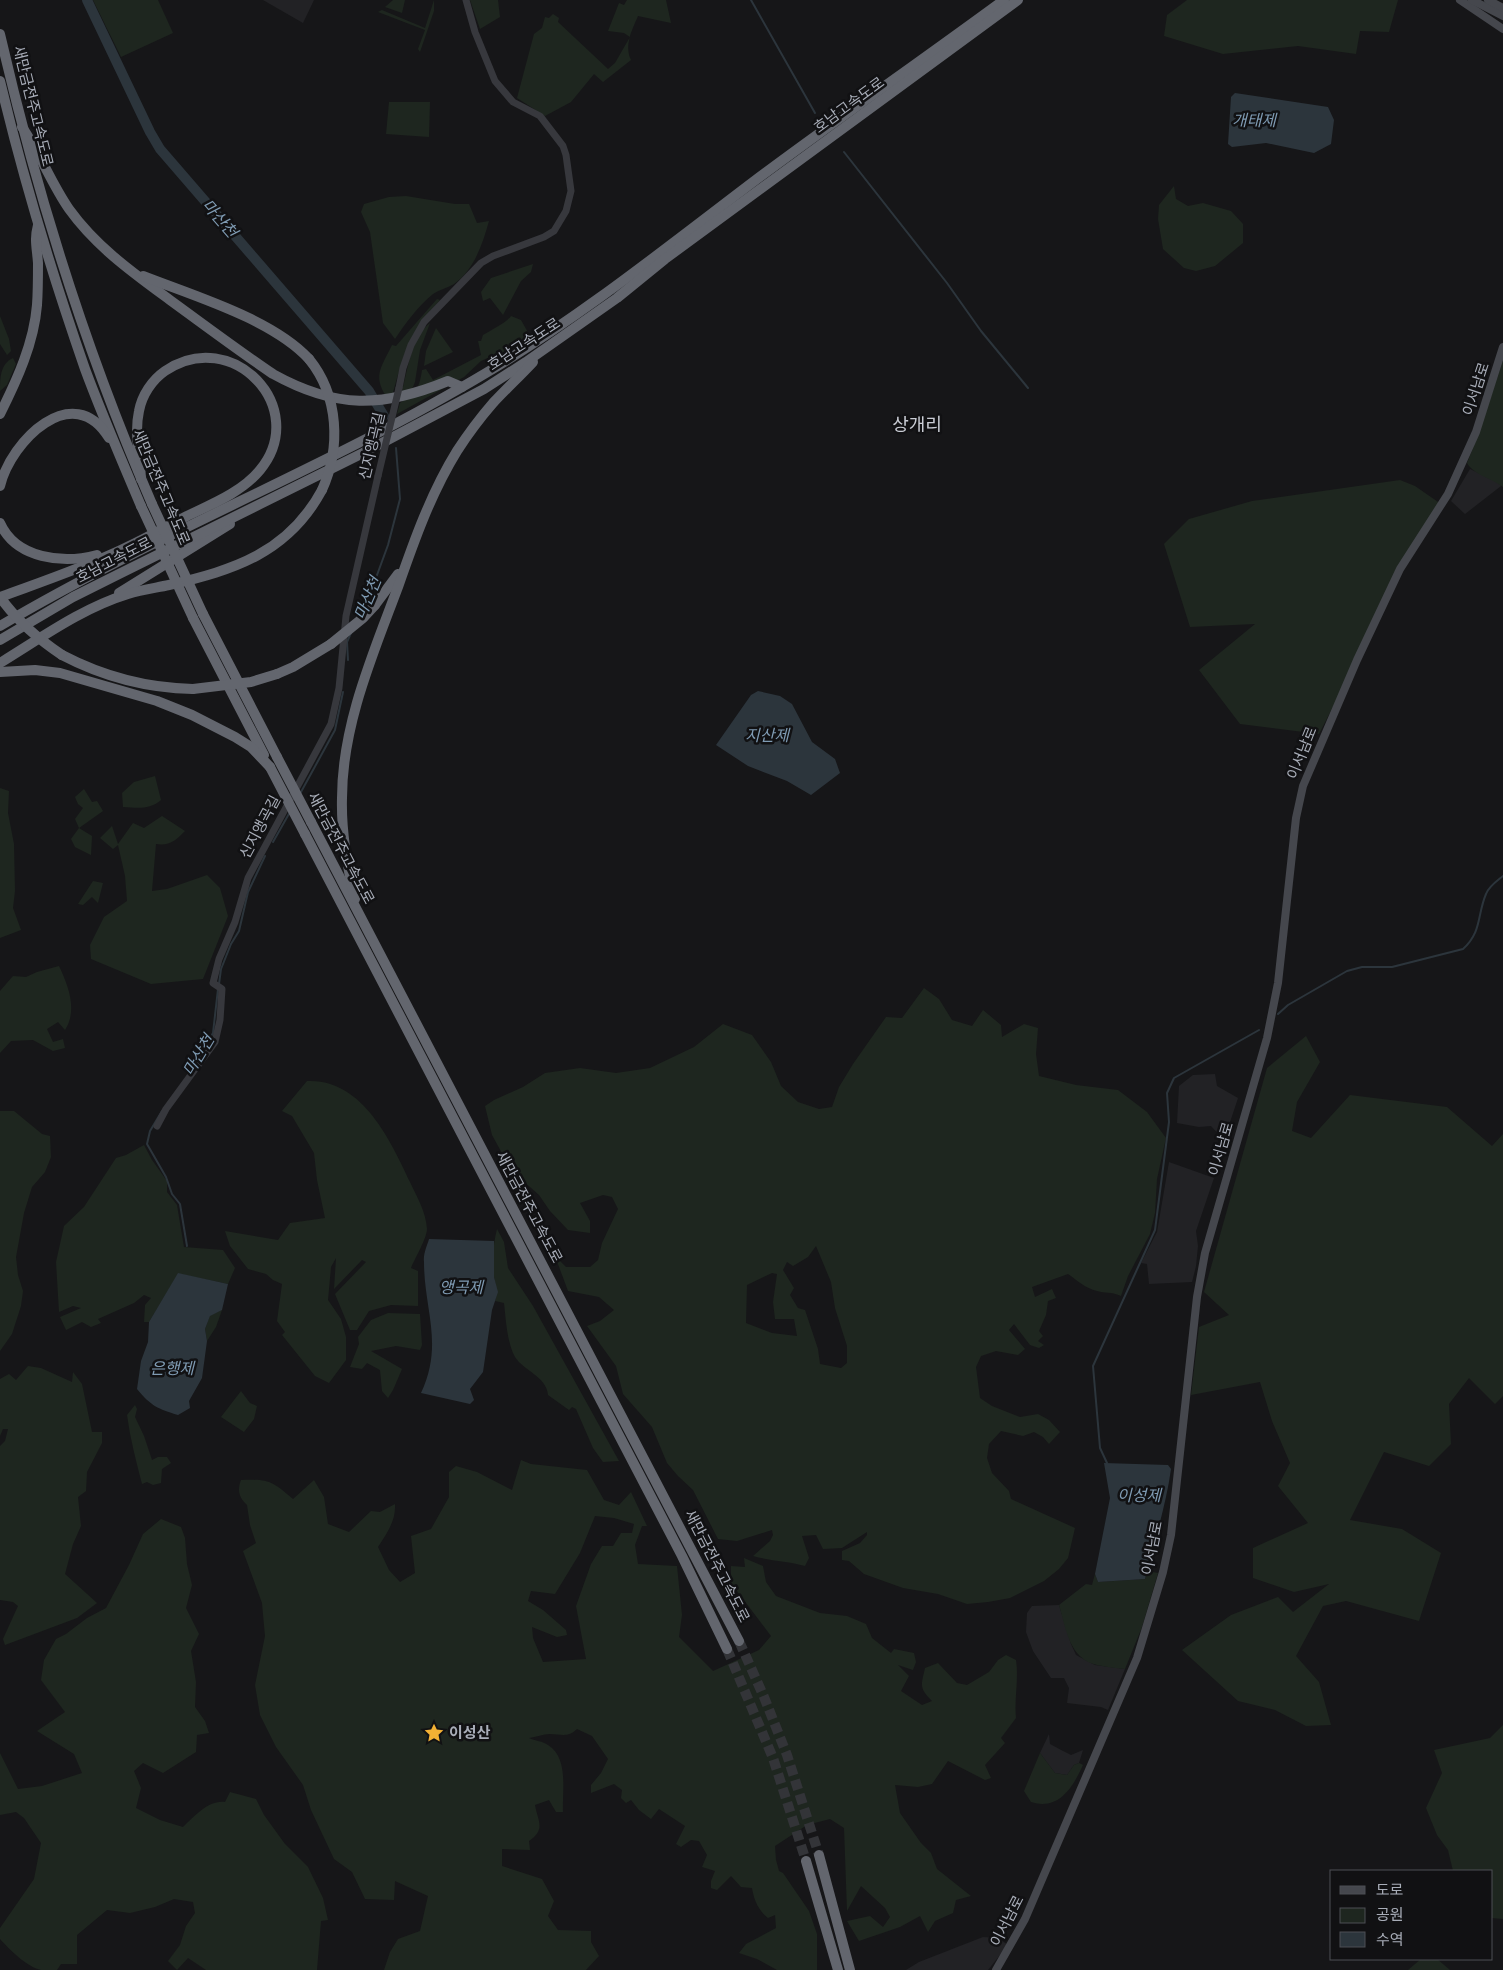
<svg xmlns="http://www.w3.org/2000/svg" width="1503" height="1970" viewBox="0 0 1503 1970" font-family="Jost,'Noto Sans KR',sans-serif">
<rect width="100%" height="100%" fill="#161618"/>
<g fill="#222225">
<polygon points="263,0 314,0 303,23"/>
<polygon points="1470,469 1500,483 1501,486 1465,514 1451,501"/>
<polygon points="1215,1074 1217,1086 1238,1098 1224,1140 1211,1126 1199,1127 1177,1123 1179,1086 1193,1075"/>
<polygon points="1169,1162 1214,1178 1196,1231 1198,1246 1196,1266 1192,1282 1149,1284 1147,1264 1141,1263 1157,1232"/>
<polygon points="1059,1605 1071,1644 1076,1655 1095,1665 1125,1669 1108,1710 1101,1707 1067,1703 1069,1688 1064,1678 1051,1678 1033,1651 1026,1632 1027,1613 1032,1606"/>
<polygon points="1049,1734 1050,1744 1063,1751 1071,1755 1083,1750 1079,1763 1074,1765 1067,1775 1055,1773 1040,1753"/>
<polygon points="983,1937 998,1938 1008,1945 988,1970 906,1970 919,1962"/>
</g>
<g fill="#1e261f" fill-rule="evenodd">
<polygon points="93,0 158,0 173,33 121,57"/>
<polygon points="393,0 405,0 402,13 385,7"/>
<polygon points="434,0 434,11 420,52 418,49 425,30 378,12 382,10 425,28"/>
<polygon points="470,0 498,0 500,17 480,29"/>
<path d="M627,0H666L671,23L638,16C632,30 624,45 631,60L603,82L594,74L571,102L545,116L517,98L534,34L542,28L545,17L549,18L553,14L559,18L558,22L608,69L615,63L630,37L624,33L608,31L619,3L624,5Z"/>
<polygon points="1187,0 1398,0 1389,32 1360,31 1356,54 1298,46 1223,54 1164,36 1167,15"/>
<polygon points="389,102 430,102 429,137 386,134"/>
<polygon points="1174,186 1176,199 1188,206 1203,203 1231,211 1243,224 1243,243 1215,266 1196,271 1184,268 1163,249 1158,219 1159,205"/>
<path d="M406,196L455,204H469L477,223L489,221C483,243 474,270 454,284C447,288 439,290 433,294C418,306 405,324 395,339L383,323L370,232L361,212L364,204L389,197Z"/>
<polygon points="533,264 531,272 521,281 503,315 490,298 483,301 481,292 491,278"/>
<path d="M437,299L440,300C406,337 404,354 391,400L389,401C372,376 380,370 392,345L396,346Z"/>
<polygon points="0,316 9,339 11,351 7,355 0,344"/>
<path d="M511,316L521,320L530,336L499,355L492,356L481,361L464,377L397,414L400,403C416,392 419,390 422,370L426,369L433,380L481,355L478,341H481L483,335C491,330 506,323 511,316Z"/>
<path d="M430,323L420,350L415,382L412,389L403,395L402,391C408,369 411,338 430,323Z"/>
<polygon points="436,328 453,352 424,366 426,351"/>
<path d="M13,358L16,364L7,385L0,391C0,378 0,364 13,358Z"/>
<path d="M1503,360V487C1493,479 1474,475 1467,463L1479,433Z"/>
<polygon points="1400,480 1415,486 1441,504 1400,569 1357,660 1319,734 1240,724 1199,670 1255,624 1190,627 1164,544 1189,519 1252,501"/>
<path d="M155,776L161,800C149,810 138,808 123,807L122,793L134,782Z"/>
<polygon points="0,788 9,791 8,813 14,844 15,891 13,908 21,930 0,938"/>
<polygon points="84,789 92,802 97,801 103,811 79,828 92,836 91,855 75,847 71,839 79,828 75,819 83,808 78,804 75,797"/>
<path d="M162,816L185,831C176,840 170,846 156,844L152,891L167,889L207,875L220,888L228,916L203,979L151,984L91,959L90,945L104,917L127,901L125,876L118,845L113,849L100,838L112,826L118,844L133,823L144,828Z"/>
<polygon points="93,881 103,883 98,903 92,897 83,905 78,904"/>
<path d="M59,966C68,985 78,1010 65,1030L58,1022L47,1029L53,1042L63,1039L65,1048L53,1051L33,1040L11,1041L0,1053V991L13,976L26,977L37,972Z"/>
<path d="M924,988L939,999L952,1020L972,1026L983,1010L1001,1025L1002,1037L1024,1024L1038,1028L1036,1054L1039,1076L1076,1085L1118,1090L1147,1112L1166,1138L1157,1179L1155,1213L1150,1234L1128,1276L1121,1296C1110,1291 1106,1294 1097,1291C1085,1288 1078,1281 1068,1274L1032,1287L1035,1297L1052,1289L1056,1298L1048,1301L1046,1315L1039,1331L1043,1336L1038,1341L1044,1345L1039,1348L1030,1345L1014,1324L1009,1330L1025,1349L1018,1355L996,1351L981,1356L976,1367L980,1398L992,1406L1020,1417L1038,1414L1049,1420L1060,1432L1049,1444L1043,1437L1034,1432L1023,1436L1001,1431L989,1444L987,1458L992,1473L1009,1491L1011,1499L1075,1528L1068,1558L1059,1569L1044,1581L1010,1598L988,1602L967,1604L938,1594L903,1588L864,1574L849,1561L842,1560V1551L860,1543L867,1535V1532L842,1548L823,1549L816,1535L802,1536L809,1558L805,1566C788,1561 770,1561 753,1556L770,1541L773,1535L772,1530L737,1541L718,1539L693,1490L678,1476L667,1463L652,1427L623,1394L616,1366L587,1326L600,1321L614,1310L599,1297L568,1291L555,1256L566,1267H590L598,1260L602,1243L618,1209L612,1197L603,1195L580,1203L590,1221V1233L568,1230L550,1211L539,1195L521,1179L503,1155L492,1135L485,1106L494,1100L523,1087L545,1073L580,1068L616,1073L650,1068L694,1047L723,1024L752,1035L771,1062L781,1086L798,1102L819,1109L832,1107L839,1087L853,1064L886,1017L902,1018ZM816,1246L831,1282L835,1308L847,1346V1363L841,1368L820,1364L818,1349L805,1310L798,1308L790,1295L794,1288L783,1270L787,1262L793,1266L808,1257ZM772,1273L777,1274L773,1302L775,1319H794L797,1336L772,1333L746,1323L747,1285Z"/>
<polygon points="1306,1036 1320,1062 1297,1102 1292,1131 1311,1138 1350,1095 1447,1107 1492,1146 1503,1134 1503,1396 1495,1404 1469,1378 1449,1404 1451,1444 1429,1466 1384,1452 1350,1520 1402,1529 1441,1553 1419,1621 1346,1601 1323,1606 1296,1656 1319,1682 1331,1725 1306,1726 1275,1710 1238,1701 1182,1650 1231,1615 1278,1597 1293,1612 1329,1584 1294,1592 1253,1578 1253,1548 1308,1523 1278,1486 1290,1463 1272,1421 1260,1382 1191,1395 1199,1327 1229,1315 1204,1292 1267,1068"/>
<path d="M307,1081C362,1078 391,1141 410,1182C417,1197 426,1212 427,1229C427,1238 415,1258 411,1268L418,1271V1306L391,1305L369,1311L357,1330H350L335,1294L366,1262L362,1260L334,1289L336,1258L331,1267L328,1300L341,1319L346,1337V1360L329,1383L315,1376L282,1335L285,1332L277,1321L282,1284L273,1280L266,1274L248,1269L230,1246L225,1231L278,1240L290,1223L325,1218L317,1180L314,1153L292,1116L282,1111Z"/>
<polygon points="0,1111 14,1111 42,1134 50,1136 51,1157 45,1172 32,1187 24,1213 16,1257 18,1275 23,1291 21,1306 12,1334 0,1351"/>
<polygon points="144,1145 152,1160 167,1181 167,1192 177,1205 184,1247 223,1250 235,1268 228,1284 180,1274 175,1279 149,1322 144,1322 145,1305 151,1298 144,1295 134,1303 98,1319 101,1323 91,1327 82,1322 66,1330 60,1317 81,1308 73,1306 59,1312 56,1262 64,1226 84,1207 116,1158 126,1155"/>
<path d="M497,1229L504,1242L508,1268L533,1306L619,1461L603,1462L593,1448L576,1409L572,1407L569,1410L548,1395C547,1377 523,1370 515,1357C507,1342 506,1321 504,1303L495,1301C498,1291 496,1287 494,1277C492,1262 493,1244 497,1229Z"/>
<polygon points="222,1310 216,1327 207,1341 205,1329 210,1315"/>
<polygon points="388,1313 420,1314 422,1345 420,1350 396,1346 371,1351 402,1369 393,1390 388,1398 382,1391 380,1370 367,1363 362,1369 350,1367 359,1344 358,1337 371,1320"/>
<polygon points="28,1366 41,1368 72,1382 73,1372 82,1384 92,1432 102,1432 102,1443 87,1472 86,1491 78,1497 81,1526 73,1544 65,1574 97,1603 77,1618 5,1645 3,1639 18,1606 13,1602 0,1600 0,1446 5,1441 8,1429 3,1429 0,1436 0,1379 9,1374 16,1380"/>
<polygon points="241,1391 250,1403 257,1406 254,1419 244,1432 221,1417"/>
<path d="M135,1405L137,1409L135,1417L144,1436L152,1460L158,1457H167L171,1463L162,1469L161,1483L153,1485L147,1482L142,1484C136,1461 130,1438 127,1415Z"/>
<path d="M521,1460L531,1464L587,1470L604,1500L619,1505L631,1492L647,1526H642L635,1545L638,1564L677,1566L682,1615L679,1637L713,1671L759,1650L771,1636L731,1583V1566L745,1567L744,1558L763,1566L766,1582L776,1596L820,1613L847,1616L866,1624L872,1638L891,1653L894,1649L914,1653L916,1662L913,1670L898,1665L909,1676L901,1691L922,1705L932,1701C919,1688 921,1686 925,1668L938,1663L957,1683L967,1685L989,1672L998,1660L1006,1655L1016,1660C1019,1679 1014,1699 1016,1718L1001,1738L1005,1743L985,1765L991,1778L985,1780L948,1761L932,1784L918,1787L895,1785L900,1813L921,1843L931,1853L937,1869L971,1896L956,1900L953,1913L935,1921L928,1932L920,1916L900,1927L859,1941L847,1921L870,1916L883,1927L890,1917L885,1908L861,1886L847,1911L844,1828L830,1819L807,1825L775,1846L776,1860L779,1871L783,1873L809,1911L817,1934V1970H777L757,1959L739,1953L746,1944L776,1928L775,1915L768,1918C758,1910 754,1900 752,1888L741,1887L731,1876L717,1890L711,1888V1881L715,1871L702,1867L707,1855L699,1841L691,1840L681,1847L676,1844L685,1826L659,1809L651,1819L639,1810L631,1800L626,1803L621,1798L622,1790L614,1784L591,1793V1785L601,1773L608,1759L592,1736L577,1729C568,1738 561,1734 550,1734C543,1734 536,1737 529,1738C535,1741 543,1741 548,1745C569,1758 562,1791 563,1812H556L549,1800L535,1805C538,1822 546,1829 529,1841L530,1850L502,1849V1866L542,1879L554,1901L548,1916L558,1930L591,1931V1942L599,1956L586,1970H384L390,1952L398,1939L420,1931L428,1896L395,1881L394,1900L365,1899L352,1872L334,1859L311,1810L303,1785L276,1747L260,1715L255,1685L265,1636L262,1603L243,1551L256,1543L250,1525L247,1505C239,1498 237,1490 241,1480C269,1479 272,1481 293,1499L314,1480L324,1497L328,1524L349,1532L371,1511L380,1512L395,1504C396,1521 387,1533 378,1547L389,1570L400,1582L415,1573L411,1536L431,1529L449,1497V1472L456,1466L477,1472L512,1490ZM595,1516L614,1518L634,1524L632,1533H621L613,1546H602L591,1564L576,1606L586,1659L543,1662L533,1638L532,1627L557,1637L567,1635L566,1630L543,1610L528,1601L531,1591L555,1594L580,1553Z"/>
<path d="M161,1519L181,1527L185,1538L187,1564L192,1585L186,1608L199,1634L191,1651L196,1682L195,1707L205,1721L209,1733L197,1735L196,1752L163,1773L143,1763L134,1771L141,1788L136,1808L160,1820L183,1827C195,1816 208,1800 225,1802L230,1792L256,1799L264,1815L285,1844L308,1867L323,1898L328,1920L321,1921L317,1970H206L188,1958L177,1970L168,1961L180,1945L186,1926L195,1913L193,1902L174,1899L155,1907L130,1913L107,1910L77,1935V1964H61L57,1970C52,1970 45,1970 41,1970C27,1967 9,1949 0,1939V1928L34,1879L41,1843L24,1818L16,1812L0,1815V1753L18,1789L42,1786L82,1773L74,1754L37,1731L65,1712L41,1680L44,1660L56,1639L66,1634L87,1618L106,1608L129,1565L143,1534Z"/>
<path d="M1147,1571L1158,1573L1142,1627L1125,1669C1115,1668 1106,1667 1097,1665C1069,1659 1066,1628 1059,1605L1086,1584L1092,1585L1095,1574L1098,1582L1145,1579Z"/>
<polygon points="1503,1725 1503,1919 1492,1918 1492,1871 1453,1871 1448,1850 1437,1835 1426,1808 1442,1773 1434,1750 1490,1738"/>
<path d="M1040,1753L1055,1773L1067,1775L1074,1765L1079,1763L1083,1765C1073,1787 1059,1811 1031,1802L1024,1791Z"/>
<polygon points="1421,1959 1437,1959 1450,1970 1408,1970"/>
</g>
<g fill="#2c353c">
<polygon points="1235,93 1328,107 1334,120 1331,144 1314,153 1266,143 1232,147 1228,144 1231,97"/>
<polygon points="758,691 780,696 792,704 812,742 835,759 840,773 811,795 787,781 748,766 716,745 751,695"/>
<path d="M429,1239L494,1241V1277L498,1292L492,1310L483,1372L470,1389L474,1400L470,1404L421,1393C444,1344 424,1310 424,1262C423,1254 427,1246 429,1239Z"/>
<path d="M178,1273L228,1284L222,1310L210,1316L205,1329L207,1341L202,1378L189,1401L190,1408L178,1415C158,1409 151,1406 137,1389L141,1361L148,1342L149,1322Z"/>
<path d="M1104,1463L1168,1465L1171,1469C1166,1506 1154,1542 1145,1579L1098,1582L1095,1574L1110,1498Z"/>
</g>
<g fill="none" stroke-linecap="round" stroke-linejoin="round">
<g stroke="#2c353c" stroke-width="2">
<polyline points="751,0 815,113"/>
<polyline points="844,152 947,283 981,331 1028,388"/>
<polyline points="357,617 373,586 388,545 400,499 396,448"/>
<polyline points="348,660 347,642 351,633"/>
<polyline points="301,792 335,730 343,692"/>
<polyline points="273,842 290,812"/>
<polyline points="219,984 221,969 231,944 239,931 248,892 265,856"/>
<path d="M1278,1014L1288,1005L1347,971L1362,967H1392L1463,949C1482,932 1477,915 1486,894C1489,886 1497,881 1503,876"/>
<polyline points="199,1058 213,1033 218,989"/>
<polyline points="162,1111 150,1131 147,1144 166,1177 172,1194 180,1204 187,1246"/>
<polyline points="1107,1463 1100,1448 1093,1366 1155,1230 1169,1122 1167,1093 1174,1078 1259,1030"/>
</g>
<polyline stroke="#2c353c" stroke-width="10" points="87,0 150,132 160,149 369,391 384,416"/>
<g stroke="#333438" stroke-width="10" stroke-dasharray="10 5" stroke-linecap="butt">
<polyline points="739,1641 764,1697 787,1755 819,1855"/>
<polyline points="727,1649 773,1758 806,1861"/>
</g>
<g stroke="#37383d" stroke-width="7">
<polyline points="399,388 403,368 411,345 424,322 481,263 493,256 544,237 554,231 566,211 571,191 566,155 563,146 540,116 513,102 495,81 475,32 466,0"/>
<polyline points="157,1126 166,1109 215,1042 220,1020 222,989 213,983 219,959 235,922 248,878 331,724 339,688 346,616 378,476"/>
</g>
<g stroke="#45474d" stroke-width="8">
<polyline points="1460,0 1503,29"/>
<polyline points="1472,0 1503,16"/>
<polyline points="1488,0 1503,8"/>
<polyline points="996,1970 1025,1919 1137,1658 1163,1572 1171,1535 1197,1297 1205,1253 1267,1038 1278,983 1296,818 1303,786 1357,660 1400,569 1448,494 1476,432 1503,347"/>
</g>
<g stroke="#63666e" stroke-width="10">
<path d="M0,34C37,195 86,352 152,504"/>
<path d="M0,81C23,178 52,274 85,369C102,415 122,461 141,506"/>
<path d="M22,127C40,153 51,183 69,209C97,248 136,275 174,303C207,327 239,351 273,374C336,409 382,408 448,381L462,387"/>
<path d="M143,276C194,296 272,319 309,359"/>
<path d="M0,414C17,380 34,343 37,305C38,291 38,277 38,263C37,248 34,240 38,225"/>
<path d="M0,486C11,441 73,379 109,438"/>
<path d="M0,523C16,559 63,564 97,555"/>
<polyline points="119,593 230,524"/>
<path d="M0,597C41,582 83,568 123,549C145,539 166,527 187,516C212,504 242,492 260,470C311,408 232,325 165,371C152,380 142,395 139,411C134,434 140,456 141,479"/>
<polyline points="375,605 398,574"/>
<polyline points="203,614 277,757"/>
<polyline points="193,618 264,755"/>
<path d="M0,626C157,533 329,467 486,373C580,317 666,248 753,182C836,120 921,61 1004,0"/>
<polyline points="0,640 73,597 117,575 363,453 484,389 526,362 617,298 665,259 1018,0"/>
<path d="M62,655C104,677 145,688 193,689"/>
<path d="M0,663C41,638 82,608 128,594C141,590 155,588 169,585C234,570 288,553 322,490"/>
<polyline points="0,672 35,670 60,673 157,701 192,715 235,737 251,747 270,767"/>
<polyline points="277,674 293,667 331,644"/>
<polyline points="311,822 739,1641"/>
<polyline points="305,834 682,1556 727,1649"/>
<path d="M355,899C347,866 341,833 342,798C342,725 373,654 398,587C414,541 431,493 457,451C468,434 480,418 493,403C506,389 520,376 533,362"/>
<polyline points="819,1855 850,1970"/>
<polyline points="806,1861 838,1970"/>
</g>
<polyline stroke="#37383d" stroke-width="7" points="378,476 399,388"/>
<g stroke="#63666e" stroke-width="10">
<path d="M309,359C339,396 341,448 322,490"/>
<polyline points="152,504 203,614"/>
<polyline points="141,506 193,618"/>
<path d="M0,597C17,621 38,639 62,655"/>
<polyline points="331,644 363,618 375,605"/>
<polyline points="193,689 251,682 277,674"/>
<polyline points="277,757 311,822"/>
<polyline points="270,767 305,834"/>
</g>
</g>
<defs>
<symbol id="sight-bare" viewBox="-9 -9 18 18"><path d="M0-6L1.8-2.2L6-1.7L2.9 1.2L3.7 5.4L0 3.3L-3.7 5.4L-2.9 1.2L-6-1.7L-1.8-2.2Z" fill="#f2b134" stroke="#111113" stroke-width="2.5" paint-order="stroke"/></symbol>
</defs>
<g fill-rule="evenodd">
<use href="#sight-bare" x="420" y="1719" width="28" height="28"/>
</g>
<g text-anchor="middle" stroke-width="5" stroke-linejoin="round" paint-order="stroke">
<g font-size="15" fill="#a8adb8" stroke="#111113">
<text transform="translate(849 105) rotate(-36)" y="5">호남고속도로</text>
<text transform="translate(33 106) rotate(76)" y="5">새만금전주고속도로</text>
<text transform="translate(524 344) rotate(-33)" y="5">호남고속도로</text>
<text transform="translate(1476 389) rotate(-72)" y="5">이서남로</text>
<text transform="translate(372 446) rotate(-77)" y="5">신지앵곡길</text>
<text transform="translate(161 487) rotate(67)" y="5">새만금전주고속도로</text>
<text transform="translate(114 560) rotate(-27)" y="5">호남고속도로</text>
<text transform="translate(1302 753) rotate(-68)" y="5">이서남로</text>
<text transform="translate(260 827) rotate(-62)" y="5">신지앵곡길</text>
<text transform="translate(341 848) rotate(62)" y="5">새만금전주고속도로</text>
<text transform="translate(1221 1149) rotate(-74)" y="5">이서남로</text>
<text transform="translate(529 1207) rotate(62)" y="5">새만금전주고속도로</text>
<text transform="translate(1152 1548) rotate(-79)" y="5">이서남로</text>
<text transform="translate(717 1566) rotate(63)" y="5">새만금전주고속도로</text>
<text transform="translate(1007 1921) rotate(-63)" y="5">이서남로</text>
</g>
<g font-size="15" font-weight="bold" fill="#a8adb8" stroke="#111113" text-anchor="start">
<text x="449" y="1738">이성산</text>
</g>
<g font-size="16" font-style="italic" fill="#7f9bb3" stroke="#111113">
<text x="1254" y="126">개태제</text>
<text transform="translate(220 218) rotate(49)" y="6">마산천</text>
<text transform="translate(367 598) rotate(-67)" y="6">마산천</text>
<text x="767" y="741">지산제</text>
<text transform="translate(198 1055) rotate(-59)" y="6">마산천</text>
<text x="461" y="1293">앵곡제</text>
<text x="172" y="1374">은행제</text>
<text x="1139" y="1501">이성제</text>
</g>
<g font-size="18" fill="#c9ccd4" stroke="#111113">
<text x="917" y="431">상개리</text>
</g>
</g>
<rect x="1330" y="1870" width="162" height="90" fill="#111113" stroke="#4d4f55"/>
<rect x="1340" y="1886" width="25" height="8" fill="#45474d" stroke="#4d4f55"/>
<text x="1376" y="1895" font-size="15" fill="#a8adb8">도로</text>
<rect x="1340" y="1908" width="25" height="15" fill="#1e261f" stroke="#4d4f55"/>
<text x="1376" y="1920" font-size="15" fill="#a8adb8">공원</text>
<rect x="1340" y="1932" width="25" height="15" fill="#2c353c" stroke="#4d4f55"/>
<text x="1376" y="1945" font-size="15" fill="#a8adb8">수역</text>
</svg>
